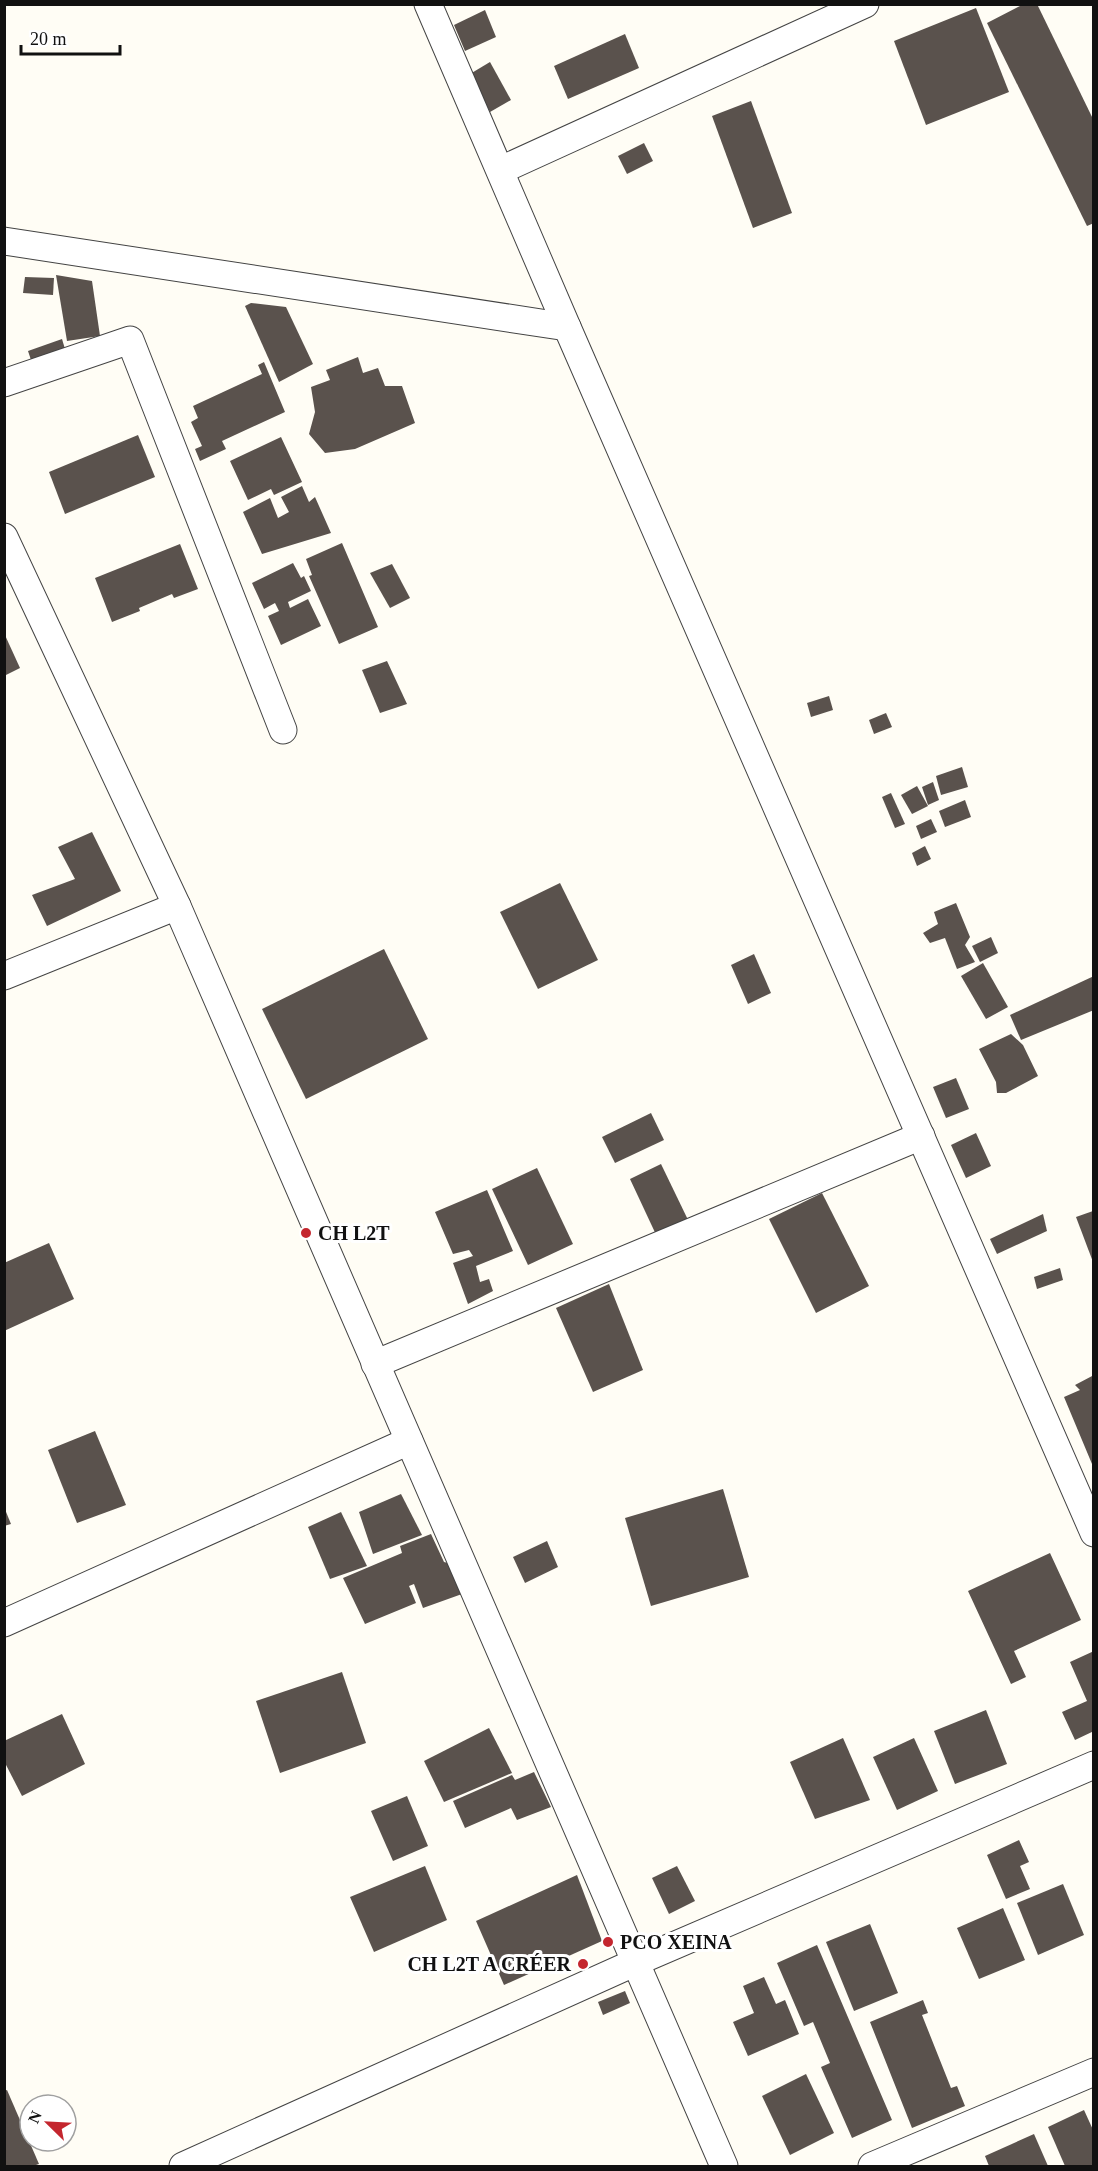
<svg xmlns="http://www.w3.org/2000/svg" width="1098" height="2171" viewBox="0 0 1098 2171" font-family="Georgia,serif">
<rect width="100%" height="100%" fill="#fffdf5"/>
<g fill="#5a524d">
<polygon points="1024,4 1037,4 1094,121 1094,223 1087,226 987,23"/>
<polygon points="976,8 1009,92 926,125 894,41"/>
<polygon points="485,10 496,37 465,51 454,25"/>
<polygon points="625,34 639,68 568,99 554,66"/>
<polygon points="490,62 511,100 490,112 470,74"/>
<polygon points="751,101 792,213 753,228 712,116"/>
<polygon points="644,143 653,161 627,174 618,156"/>
<polygon points="56,275 92,281 100,336 67,341"/>
<polygon points="25,277 54,278 53,295 23,293"/>
<polygon points="251,303 286,307 313,364 279,382 245,306"/>
<polygon points="62,339 65,349 31,360 28,351"/>
<polygon points="358,357 363,373 378,368 385,386 402,386 415,423 355,449 325,453 309,434 315,412 311,387 330,380 326,370"/>
<polygon points="264,362 285,412 222,441 226,449 200,461 195,449 202,446 191,422 198,418 193,406 262,374 258,365"/>
<polygon points="138,435 155,477 65,514 49,472"/>
<polygon points="281,437 302,482 274,495 271,489 248,500 230,461"/>
<polygon points="302,486 309,502 315,497 331,533 262,554 243,512 270,498 278,518 289,512 281,497"/>
<polygon points="342,543 378,627 339,644 309,576 312,575 306,559"/>
<polygon points="180,544 198,589 174,598 172,594 139,608 140,611 112,622 95,578"/>
<polygon points="293,563 301,578 304,576 311,591 288,602 290,608 308,599 321,626 281,645 268,616 279,611 275,603 264,609 252,583"/>
<polygon points="392,564 410,598 390,608 370,573"/>
<polygon points="4,633 20,668 4,676"/>
<polygon points="387,661 407,704 380,713 362,670"/>
<polygon points="829,696 833,710 811,717 807,703"/>
<polygon points="886,713 892,727 874,734 869,720"/>
<polygon points="962,767 968,787 941,795 936,776"/>
<polygon points="933,782 939,800 928,805 922,787"/>
<polygon points="917,786 928,806 912,814 901,795"/>
<polygon points="891,793 905,824 895,828 882,797"/>
<polygon points="965,800 971,817 945,827 939,811"/>
<polygon points="931,819 937,832 921,839 916,826"/>
<polygon points="92,832 121,891 47,926 32,895 75,879 58,847"/>
<polygon points="925,846 931,859 917,866 912,853"/>
<polygon points="560,883 598,960 538,989 500,912"/>
<polygon points="956,903 970,937 965,945 975,962 957,969 945,938 930,943 923,933 938,924 934,912"/>
<polygon points="991,937 998,953 980,962 972,946"/>
<polygon points="384,949 428,1039 306,1099 262,1009"/>
<polygon points="754,954 771,993 748,1004 731,965"/>
<polygon points="983,963 1008,1007 986,1019 961,976"/>
<polygon points="1094,976 1094,1010 1021,1040 1010,1015"/>
<polygon points="1011,1034 1023,1045 1038,1076 1006,1093 997,1093 996,1082 979,1049"/>
<polygon points="956,1078 969,1109 946,1118 933,1087"/>
<polygon points="651,1113 664,1140 615,1163 602,1137"/>
<polygon points="976,1133 991,1166 966,1178 951,1145"/>
<polygon points="661,1164 690,1224 659,1241 630,1179"/>
<polygon points="537,1168 573,1244 528,1265 492,1189"/>
<polygon points="487,1190 513,1251 476,1266 480,1282 489,1279 493,1291 468,1304 453,1263 473,1256 469,1250 453,1254 435,1212"/>
<polygon points="822,1193 869,1286 816,1313 769,1219"/>
<polygon points="1093,1211 1094,1213 1093,1262 1076,1217"/>
<polygon points="1043,1214 1047,1231 997,1254 990,1239"/>
<polygon points="49,1243 74,1299 4,1331 4,1263"/>
<polygon points="1060,1268 1063,1280 1037,1289 1034,1277"/>
<polygon points="609,1284 643,1370 593,1392 556,1308"/>
<polygon points="1094,1375 1094,1463 1092,1464 1064,1397 1080,1390 1075,1385"/>
<polygon points="95,1431 126,1505 77,1523 48,1450"/>
<polygon points="723,1489 749,1577 651,1606 625,1518"/>
<polygon points="401,1494 422,1535 373,1554 359,1512"/>
<polygon points="4,1507 11,1524 4,1526"/>
<polygon points="341,1512 367,1566 330,1579 308,1527"/>
<polygon points="431,1534 444,1562 448,1563 462,1594 423,1608 414,1584 409,1586 416,1603 365,1624 343,1578 402,1553 400,1546"/>
<polygon points="547,1541 558,1567 525,1583 513,1557"/>
<polygon points="1050,1553 1081,1620 1014,1651 1026,1677 1011,1684 968,1591"/>
<polygon points="1094,1651 1094,1731 1075,1740 1062,1712 1087,1701 1070,1662"/>
<polygon points="342,1672 366,1743 280,1773 256,1701"/>
<polygon points="986,1710 1007,1764 955,1784 934,1731"/>
<polygon points="62,1714 85,1764 22,1796 4,1761 4,1741"/>
<polygon points="489,1728 512,1773 444,1802 424,1761"/>
<polygon points="843,1738 870,1800 815,1819 790,1762"/>
<polygon points="914,1738 938,1791 897,1810 873,1757"/>
<polygon points="534,1772 551,1807 517,1820 511,1808 465,1828 453,1801 512,1775 515,1780"/>
<polygon points="407,1796 428,1846 393,1861 371,1811"/>
<polygon points="1019,1840 1029,1862 1020,1866 1030,1889 1006,1899 987,1855"/>
<polygon points="425,1866 447,1920 374,1952 350,1897"/>
<polygon points="677,1866 695,1901 669,1914 652,1878"/>
<polygon points="577,1875 602,1941 504,1985 476,1921"/>
<polygon points="1063,1884 1084,1935 1038,1955 1017,1903"/>
<polygon points="1003,1908 1025,1960 979,1979 957,1928"/>
<polygon points="870,1924 898,1993 854,2011 826,1942"/>
<polygon points="817,1945 892,2120 852,2138 821,2067 830,2063 813,2022 804,2026 777,1963"/>
<polygon points="764,1977 776,2004 785,2000 799,2034 748,2056 733,2022 754,2013 743,1986"/>
<polygon points="625,1991 630,2003 603,2015 598,2002"/>
<polygon points="923,2000 928,2013 922,2015 951,2088 957,2086 965,2106 912,2128 870,2022"/>
<polygon points="806,2074 834,2133 790,2155 762,2096"/>
<polygon points="7,2090 39,2164 33,2166 4,2166 4,2091"/>
<polygon points="1084,2110 1094,2132 1094,2166 1065,2166 1048,2127"/>
<polygon points="1034,2134 1048,2166 989,2166 985,2156"/>
</g>
<g fill="none" stroke-linecap="round" stroke-linejoin="round">
<defs>
<g id="street">
<polyline points="428,4 567,327 1094,1533"/>
<polyline points="501,170 865,4"/>
<polyline points="4,241 567,327"/>
<polyline points="4,383 130,340 283,730"/>
<polyline points="4,537 177,906 724,2166"/>
<polyline points="4,976 177,906"/>
<polyline points="375,1364 921,1136"/>
<polyline points="4,1623 409,1441"/>
<polyline points="183,2166 636,1962 1094,1765"/>
<polyline points="872,2166 1094,2072"/>
</g>
</defs>
<use href="#street" stroke="#444" stroke-width="29"/>
<use href="#street" stroke="#fff" stroke-width="27"/>
</g>
<g fill="#c4262e" stroke="#fff" stroke-width="2">
<circle cx="306" cy="1233" r="6"/>
<circle cx="608" cy="1942" r="6"/>
<circle cx="583" cy="1964" r="6"/>
</g>
<g text-anchor="middle" stroke-width="6" stroke-linejoin="round" paint-order="stroke">
<g font-size="20" font-weight="bold" fill="#111" stroke="#fff" text-anchor="start">
<text x="318" y="1240">CH L2T</text>
<text x="620" y="1949">PCO XEINA</text>
<text x="571" y="1971" text-anchor="end">CH L2T A CRÉER</text>
</g>
</g>
<rect width="1098" height="2171" fill="none" stroke="#111111" stroke-width="12"/>
<g transform="translate(48 2123) rotate(294)"><circle r="28" fill="#ffffff" stroke="#a0a0a0" stroke-width="1.5"/>
<path d="M0-4.5L10 22L0 15L-10 22Z" fill="#c4262e"/>
<text y="-9" font-size="16" font-weight="bold" text-anchor="middle" fill="#111111">N</text>
</g>
<path d="M21 45v9h99v-9" fill="none" stroke="#111111" stroke-width="3"/>
<text x="30" y="45" font-size="18" fill="#111111" stroke="#ffffff" stroke-width="4.5" paint-order="stroke">20 m</text>
</svg>
